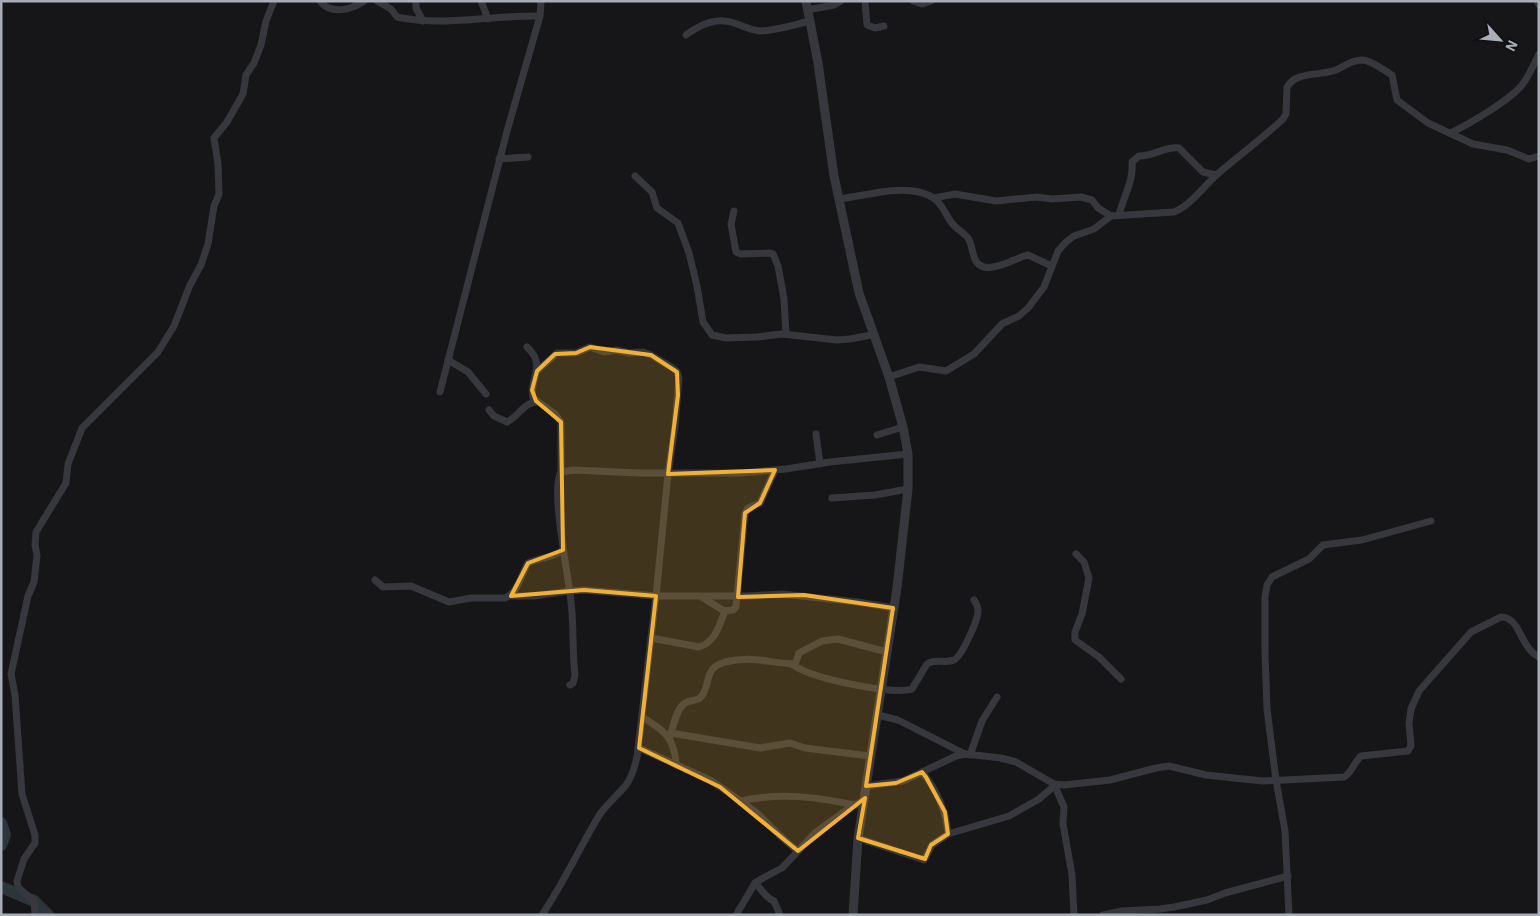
<svg xmlns="http://www.w3.org/2000/svg" width="1540" height="916" viewBox="0 0 1540 916" font-family="'IBM Plex Sans',sans-serif">
<rect width="100%" height="100%" fill="#161618"/>
<g fill="none" stroke-linecap="round" stroke-linejoin="round">
<g stroke="#2c353c" stroke-width="12">
<polyline points="1,823 5,835 1,845"/>
<polyline points="1,887 34,901 48,915"/>
</g>
<g stroke="#37383d" stroke-width="7">
<path d="M320,1C331,15 351,10 364,1"/>
<path d="M377,1L391,9L397,17C444,27 492,15 540,16"/>
<polyline points="416,1 416,8 423,21"/>
<polyline points="481,1 488,19"/>
<polyline points="865,1 867,25 875,28 884,26"/>
<polyline points="913,1 922,4 931,1"/>
<polyline points="1537,1 1539,5"/>
<polyline points="807,10 834,5 841,1"/>
<path d="M686,35C701,24 718,16 737,24C745,27 751,30 760,31C776,31 794,25 810,21"/>
<path d="M1450,133C1468,125 1510,100 1522,85C1529,76 1534,64 1539,54"/>
<polyline points="499,159 528,157"/>
<polyline points="635,176 652,192 657,208 678,223 689,253 697,286 703,322 712,335 726,338 757,337 782,334 837,340 850,339 872,335"/>
<polyline points="934,198 955,194 996,201 1037,197 1052,199 1081,197 1092,200 1098,208 1111,216"/>
<path d="M839,199C864,196 896,186 919,192C940,197 941,207 951,222C955,228 963,232 968,238C974,247 971,264 984,267C997,270 1015,258 1028,255L1052,266"/>
<polyline points="734,211 731,224 736,252 741,254 769,253 773,254 778,266 784,299 786,334"/>
<path d="M1119,215C1123,197 1134,181 1132,162L1139,156C1155,156 1165,146 1179,148L1203,172L1216,175"/>
<path d="M527,347C548,367 528,378 533,398L555,414L561,422V472"/>
<polyline points="448,360 468,372 486,394"/>
<path d="M537,371L557,353H576L590,347L604,352L617,350L629,353L643,352L651,355L673,368L677,372L679,378L675,426L668,474L656,596L637,757C635,766 632,777 626,785C618,795 608,803 600,814C580,847 564,882 542,915"/>
<path d="M889,377L919,367L946,371L974,354L1002,324L1019,316L1028,308L1044,287L1058,251L1066,242L1074,236L1094,229L1111,216L1174,212C1193,204 1205,184 1221,171C1242,153 1263,138 1283,119L1286,114L1287,87C1296,71 1321,76 1336,70C1346,66 1349,61 1361,60C1372,60 1383,70 1392,75L1397,100L1428,123L1473,144L1507,150L1529,159L1539,156"/>
<polyline points="440,392 507,131 540,16 541,1"/>
<path d="M489,410L494,416L507,422C518,417 524,402 537,402"/>
<polyline points="816,434 820,464"/>
<polyline points="877,435 903,427"/>
<polyline points="832,498 875,495 908,489"/>
<polyline points="1076,554 1084,562 1089,578 1082,614 1075,632 1075,640 1099,657 1121,679"/>
<path d="M375,580L383,587L411,586L449,602L471,598H505C518,592 521,575 528,563C540,557 551,559 563,550"/>
<polyline points="511,596 534,596 570,591 584,590 656,596 747,596 782,594 858,602 893,608"/>
<polyline points="702,597 724,611 733,610 736,607 745,513 748,508 760,503 775,470"/>
<path d="M651,638L699,647C716,642 719,625 725,611"/>
<path d="M791,664C798,668 805,672 812,674C832,681 894,695 912,689L927,664C935,658 945,664 954,660C962,656 978,620 978,611C978,606 976,603 974,600"/>
<path d="M570,685L573,683L575,675C572,651 574,626 571,602C569,577 550,489 561,472L574,470L638,473H741L786,469L830,462L908,454"/>
<polyline points="878,715 898,720 965,754"/>
<path d="M642,717C664,730 675,738 676,765"/>
<polyline points="671,733 760,748 790,743 805,748 870,756"/>
<path d="M670,737C673,727 676,709 685,703C690,700 696,701 700,698C708,691 706,678 712,670C715,665 720,664 725,662C752,655 767,663 794,664L796,662L799,653L822,641L838,639L887,652"/>
<path d="M639,748L710,780C726,791 743,802 758,814C771,827 783,840 798,851"/>
<polyline points="970,755 982,721 997,697"/>
<path d="M922,772C937,790 946,811 948,834"/>
<polyline points="1054,784 1064,807 1063,824 1072,875 1074,915"/>
<path d="M866,786L903,781L956,756L966,754L1001,758L1016,762L1054,784L1064,785L1110,780L1156,768L1169,766L1206,775L1263,781L1344,777C1352,773 1354,762 1361,756L1408,751L1411,746L1409,723L1411,709L1419,691L1471,632L1501,617C1521,617 1519,647 1539,657"/>
<path d="M741,801C781,792 815,797 855,805"/>
<polyline points="858,838 924,860 932,845 948,834 1009,816 1039,799 1054,786"/>
<path d="M755,883C762,889 766,899 774,901L780,915"/>
<polyline points="35,915 34,901 22,891 18,887 17,881 24,859 35,843 35,835 22,794 15,695 11,674 28,596 34,582 37,555 35,545 36,532 66,483 68,464 82,428 158,352 174,326 190,285 201,265 208,244 214,206 219,194 218,164 214,138 227,122 243,94 246,75 254,63 261,45 266,21 274,1"/>
<polyline points="736,915 755,883 763,878 782,868 816,832 849,808 864,800"/>
<polyline points="1103,915 1122,911 1160,909 1174,907 1207,900 1225,893 1288,876"/>
<polyline points="1289,915 1285,831 1276,780 1267,709 1265,653 1265,597 1267,585 1272,577 1309,559 1323,545 1362,540 1431,521"/>
</g>
<polyline stroke="#37383d" stroke-width="9" points="806,1 818,63 834,176 859,293 889,377 903,427 908,454 908,489 897,588 858,838 853,915"/>
</g>
<path fill="#f2b134" fill-opacity="0.2" stroke="#f2b134" stroke-width="4" stroke-linejoin="round" d="M590,347L651,355L677,372L678,395L668,474L775,470L760,503L745,513L738,597L804,595L893,608L866,786L896,783L922,772L926,777L945,812L948,834L931,845L925,859L858,838L865,798L798,851L720,787L639,748L656,596L584,590L511,596L528,563L563,550L561,422L536,401L532,390L537,371L555,354L576,353Z"/>
<rect width="1540" height="916" fill="none" stroke="#a8adb8" stroke-width="5"/>
<g transform="translate(1500 40) rotate(117)" stroke="#111113" stroke-width="4" paint-order="stroke">
<path d="M0-4L9 19L0 12L-9 19Z" fill="#a8adb8"/>
<text y="-8" font-size="14" font-weight="bold" text-anchor="middle" fill="#a8adb8">N</text>
</g>
</svg>
